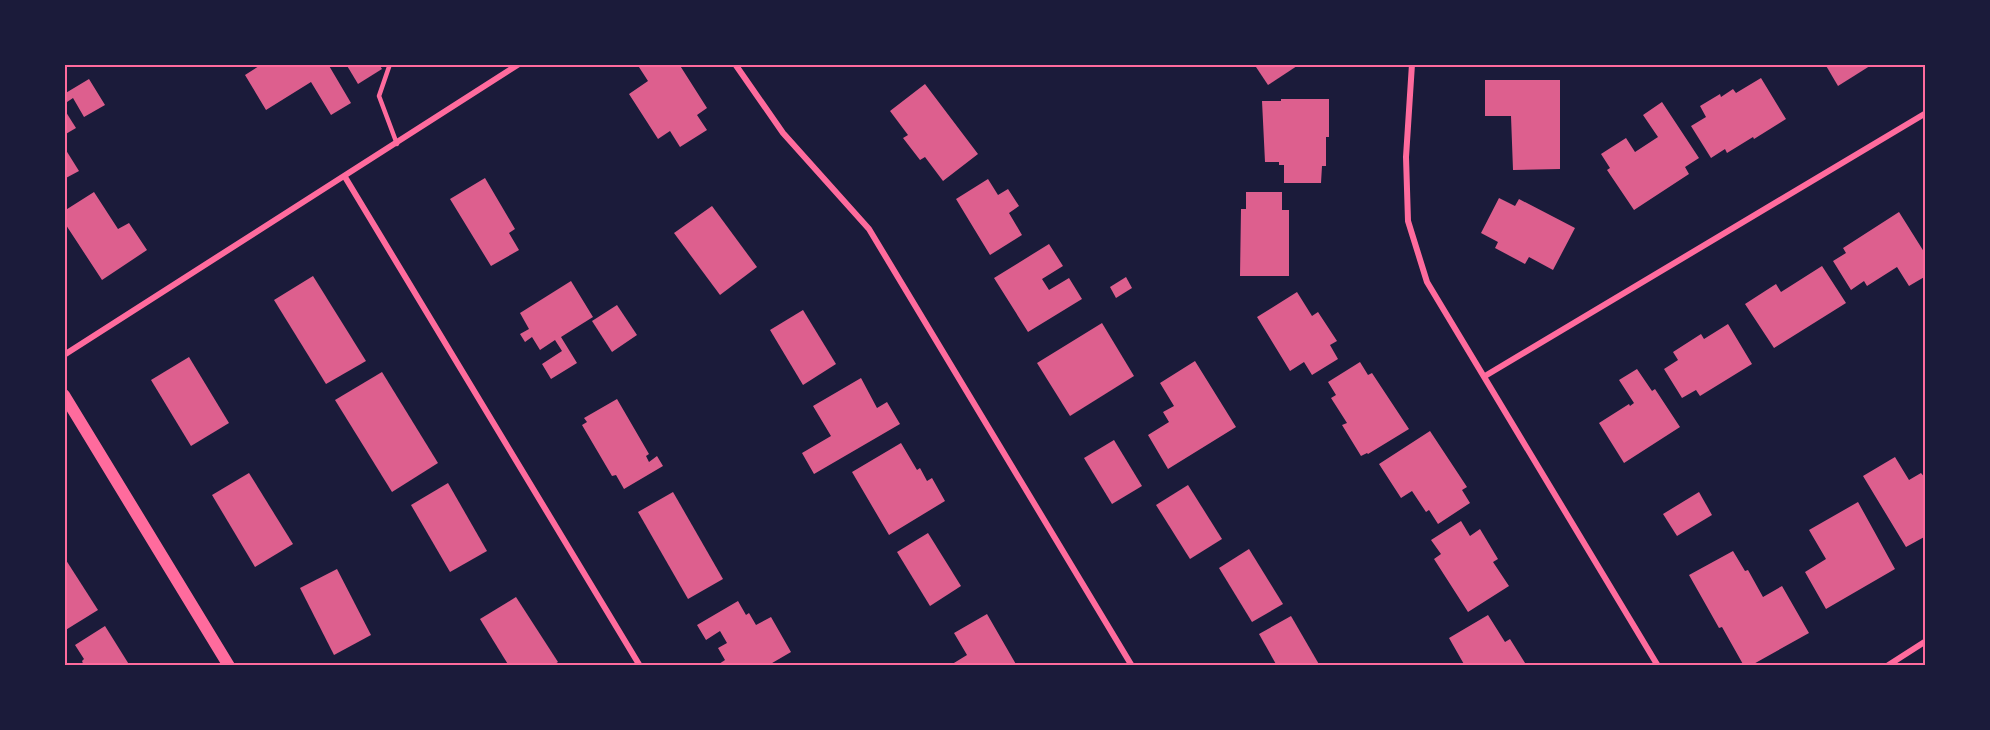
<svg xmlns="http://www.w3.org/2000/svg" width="1990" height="730" viewBox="0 0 1990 730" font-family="'Fira Sans Condensed',sans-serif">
<rect width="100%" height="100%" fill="#1b1b3a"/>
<g fill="#dd5f8e">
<polygon points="262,64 328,64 351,103 331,115 311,82 266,110 245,75"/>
<polygon points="346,64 379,64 382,69 358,84"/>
<polygon points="637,64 679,64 707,108 697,115 707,130 680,147 670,131 658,139 629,94 648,81"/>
<polygon points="1254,64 1300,64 1268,85"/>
<polygon points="1825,64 1873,64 1838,86"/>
<polygon points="1761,78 1786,119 1754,139 1753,137 1727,153 1725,149 1711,158 1691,126 1706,117 1700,106 1720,94 1721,97 1733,89 1736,93"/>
<polygon points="89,79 105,105 84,117 73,98 64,104 64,94"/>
<polygon points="1485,80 1560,80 1560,169 1513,170 1511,116 1485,116"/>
<polygon points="925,84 978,154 943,181 925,157 920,160 903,138 908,135 890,111"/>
<polygon points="1281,99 1329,99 1329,137 1326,137 1326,166 1322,166 1321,183 1284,183 1284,165 1279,165 1279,162 1265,162 1262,101 1281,101"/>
<polygon points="1662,102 1699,158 1685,167 1689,174 1634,210 1607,170 1610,168 1601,154 1626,138 1635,152 1658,137 1643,115"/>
<polygon points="64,109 76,128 64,135"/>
<polygon points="64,147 79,171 64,179"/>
<polygon points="485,178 515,229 509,233 519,250 491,266 450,199"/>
<polygon points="988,179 998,195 1008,189 1019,206 1009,213 1022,235 990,255 956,199"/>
<polygon points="94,192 118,229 129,223 147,250 102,280 64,222 64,211"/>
<polygon points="1246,192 1282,192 1282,210 1289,210 1289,276 1240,276 1241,209 1246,209"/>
<polygon points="1499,198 1515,206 1519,199 1575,228 1553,270 1529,257 1525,264 1495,248 1498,242 1481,233"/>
<polygon points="712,206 757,267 720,295 674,233"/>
<polygon points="1899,212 1926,255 1926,276 1909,286 1897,267 1867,286 1864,281 1851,290 1833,261 1846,253 1843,248"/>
<polygon points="1049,244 1063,266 1042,279 1049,290 1069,278 1082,299 1028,332 994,278"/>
<polygon points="1822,266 1846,303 1774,348 1745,304 1776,284 1781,292"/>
<polygon points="313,276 366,361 326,384 274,300"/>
<polygon points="1126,277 1132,288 1116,298 1110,287"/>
<polygon points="571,281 593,317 561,337 577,363 551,379 542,364 562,351 555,340 540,350 532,337 525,342 520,334 529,329 520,313"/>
<polygon points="1297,292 1312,316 1318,312 1337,341 1330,345 1338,359 1312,375 1304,362 1290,371 1257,317"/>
<polygon points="617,305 637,335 612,352 592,321"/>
<polygon points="803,310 836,364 803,385 770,330"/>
<polygon points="1102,323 1134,376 1070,416 1037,363"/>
<polygon points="1728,324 1752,364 1700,396 1696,390 1682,398 1664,369 1678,360 1673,352 1701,334 1704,339"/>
<polygon points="189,357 229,423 191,446 151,380"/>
<polygon points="1195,361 1236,427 1168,469 1148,435 1169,422 1163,412 1174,406 1160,383"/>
<polygon points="1360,362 1368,375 1372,373 1409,429 1368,454 1367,453 1361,456 1342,425 1347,423 1331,398 1336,395 1328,382"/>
<polygon points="1637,369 1652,391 1655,389 1680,427 1624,463 1599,423 1629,404 1630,406 1634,403 1619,380"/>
<polygon points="382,372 438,463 392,492 335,400"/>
<polygon points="861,378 877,408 887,402 900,424 814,474 802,453 831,436 813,406"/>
<polygon points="617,399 649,454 646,456 649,462 657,456 663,466 624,489 616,475 612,476 582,425 587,422 584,418"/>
<polygon points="1430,431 1467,487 1462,490 1470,503 1438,524 1429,510 1426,512 1412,491 1401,498 1379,464"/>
<polygon points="1114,440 1142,486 1112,504 1084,458"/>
<polygon points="901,443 917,470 920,468 927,481 932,478 945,501 889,535 852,472"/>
<polygon points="1895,457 1909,480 1921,473 1926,479 1926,536 1906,547 1863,476"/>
<polygon points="249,473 293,544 255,567 212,495"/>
<polygon points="448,483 487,551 450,572 411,505"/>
<polygon points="1188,485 1222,539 1190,559 1156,505"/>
<polygon points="673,492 723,579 688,599 638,512"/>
<polygon points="1699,492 1712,515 1677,536 1663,514"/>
<polygon points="1858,502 1895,569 1826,609 1805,572 1826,559 1809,530"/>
<polygon points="1461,521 1470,536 1480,529 1498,559 1493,562 1509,586 1468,612 1434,559 1441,554 1431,540"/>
<polygon points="928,533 961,586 930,606 897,552"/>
<polygon points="1249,549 1283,604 1252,622 1219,568"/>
<polygon points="1733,551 1745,571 1748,570 1763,597 1782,586 1809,633 1750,666 1744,666 1722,627 1719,628 1689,575"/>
<polygon points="64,557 98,610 64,631"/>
<polygon points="337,569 371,635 334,655 300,588"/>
<polygon points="516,597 558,662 552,666 509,666 480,619"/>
<polygon points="738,601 746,615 749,613 756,625 771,617 791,652 767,666 720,666 719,664 725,660 718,648 727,643 720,631 706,640 697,625"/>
<polygon points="987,614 1017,666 949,666 967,655 954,633"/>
<polygon points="1488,615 1505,642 1510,639 1527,666 1465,666 1449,638"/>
<polygon points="1291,616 1320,666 1277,666 1259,634"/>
<polygon points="105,626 130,666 84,666 82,661 84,659 75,645"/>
</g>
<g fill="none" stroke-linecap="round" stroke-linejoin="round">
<polyline stroke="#ff6b9d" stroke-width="4.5" points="390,64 379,96 397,144"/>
<g stroke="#ff6b9d" stroke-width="6">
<polyline points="735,64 783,133 869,229 1132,666"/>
<polyline points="1412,64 1406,157 1408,221 1427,282 1658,666"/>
<polyline points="345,177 640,666"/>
<polyline points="64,355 519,64"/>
<polyline points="1485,376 1926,113"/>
<polyline points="1887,666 1926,641"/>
</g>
<polyline stroke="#ff6b9d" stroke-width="12" points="64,395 229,666"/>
</g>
<rect width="1990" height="730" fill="none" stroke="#1b1b3a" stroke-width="132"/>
<rect x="66" y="66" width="1858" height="598" fill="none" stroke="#ff6b9d" stroke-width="2"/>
</svg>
